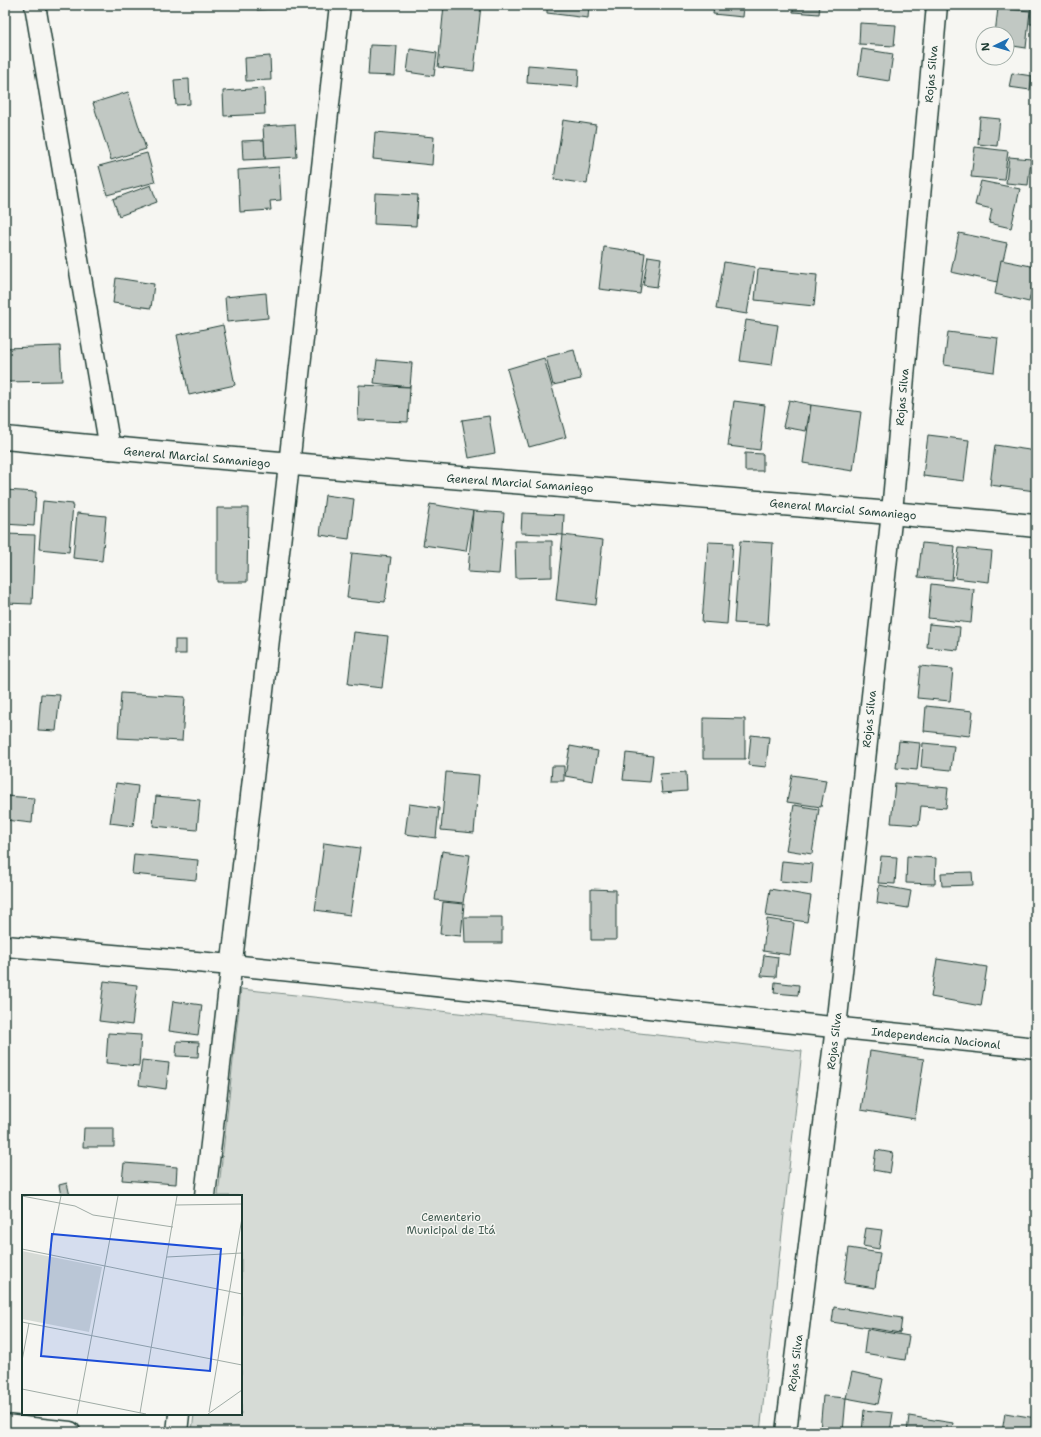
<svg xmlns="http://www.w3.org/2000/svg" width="1041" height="1437" viewBox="0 0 1041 1437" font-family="'Shantell Sans',sans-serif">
<rect width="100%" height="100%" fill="#f6f6f2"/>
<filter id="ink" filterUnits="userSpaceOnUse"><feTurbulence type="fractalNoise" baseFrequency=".025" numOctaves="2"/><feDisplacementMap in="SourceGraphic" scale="8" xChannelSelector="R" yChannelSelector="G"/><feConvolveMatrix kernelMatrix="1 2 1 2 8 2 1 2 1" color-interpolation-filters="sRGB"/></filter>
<g filter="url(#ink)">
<polygon fill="#d6dbd6" stroke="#7a8c85" points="241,989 802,1051 760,1432 192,1432 194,1414 241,1414 241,1196 218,1196"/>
<g fill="#c1c8c3" stroke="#1f3d34">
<polygon points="257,5 296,5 297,8 257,10"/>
<polygon points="444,5 481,5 474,71 438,67"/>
<polygon points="547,5 589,5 588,18 547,13"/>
<polygon points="662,5 685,5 684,9"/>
<polygon points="714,5 744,5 743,17 713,14"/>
<polygon points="793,5 820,5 819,14 793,12"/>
<polygon points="1031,5 1036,5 1036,24 1030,24"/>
<polygon points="998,8 1030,11 1026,48 1007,45 1007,34 995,34"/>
<polygon points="860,23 896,25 894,46 859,44"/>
<polygon points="370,45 397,46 395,76 368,75"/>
<polygon points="410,49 437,53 434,76 407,72"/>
<polygon points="862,49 893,54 889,81 858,76"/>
<polygon points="270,56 271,80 246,81 245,58"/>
<polygon points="528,65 579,69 578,87 527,83"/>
<polygon points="1012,73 1032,76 1030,90 1009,87"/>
<polygon points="189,79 190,104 176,105 174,80"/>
<polygon points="264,88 265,114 224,116 223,91"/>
<polygon points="128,92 146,149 111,160 93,103"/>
<polygon points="980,117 1000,119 997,146 978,144"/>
<polygon points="563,120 596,125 587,184 554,179"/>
<polygon points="295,124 297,157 265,159 263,126"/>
<polygon points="375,132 434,137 432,165 373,159"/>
<polygon points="264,140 265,159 243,160 242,141"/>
<polygon points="975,147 1008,151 1004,180 971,177"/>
<polygon points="147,153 155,182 107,195 99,166"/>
<polygon points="1009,157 1031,159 1028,185 1006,183"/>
<polygon points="279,167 281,200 270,201 271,210 240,212 238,170"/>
<polygon points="981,181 1020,189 1011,228 989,223 992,209 975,205"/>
<polygon points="151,185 157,202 119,216 113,199"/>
<polygon points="375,193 418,195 416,226 374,224"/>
<polygon points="959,233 1007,243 998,282 951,272"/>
<polygon points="604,247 645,253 640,294 599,289"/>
<polygon points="648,256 661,258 657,287 643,285"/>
<polygon points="1001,260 1036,267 1029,302 995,294"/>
<polygon points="724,262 755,267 747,314 716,309"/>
<polygon points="758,269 817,275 814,306 755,300"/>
<polygon points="116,278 154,284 151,308 113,303"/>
<polygon points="266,293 268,318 227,322 225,297"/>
<polygon points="746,320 778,325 772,365 740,361"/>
<polygon points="223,325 235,385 189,395 177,335"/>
<polygon points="948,332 998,338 994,372 944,365"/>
<polygon points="60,346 62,381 5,382 5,348"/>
<polygon points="574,350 581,379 553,385 546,357"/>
<polygon points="544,358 566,437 529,447 507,369"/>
<polygon points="377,360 412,363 410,387 374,383"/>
<polygon points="359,385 410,387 408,422 358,420"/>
<polygon points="789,400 811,405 806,431 783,427"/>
<polygon points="734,401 765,405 760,450 728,446"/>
<polygon points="811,405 861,412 853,471 803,463"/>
<polygon points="489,416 495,453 469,458 462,420"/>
<polygon points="928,435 969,440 964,481 923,476"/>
<polygon points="995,445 1036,451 1035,491 990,485"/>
<polygon points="745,453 763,454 763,471 745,471"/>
<polygon points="5,490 36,492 34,526 5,524"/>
<polygon points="325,495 354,499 349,539 320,535"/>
<polygon points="43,501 73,504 69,552 39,549"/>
<polygon points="430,504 473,511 466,551 423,545"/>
<polygon points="217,508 248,508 247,582 217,582"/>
<polygon points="473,511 504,513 499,574 468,572"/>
<polygon points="77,513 106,516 102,561 73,558"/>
<polygon points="522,513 564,515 563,535 521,533"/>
<polygon points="5,534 35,535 32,604 5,603"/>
<polygon points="563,535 603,540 596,605 556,600"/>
<polygon points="515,541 552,541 552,577 516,578"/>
<polygon points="740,541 773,543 768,625 734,623"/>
<polygon points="708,542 733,543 727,624 702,622"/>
<polygon points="922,543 955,546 952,580 918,577"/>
<polygon points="959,548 992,551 989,582 955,578"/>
<polygon points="352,553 391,557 385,602 347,598"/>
<polygon points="931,584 974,589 971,623 928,618"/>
<polygon points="929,624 960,627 958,650 927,647"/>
<polygon points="354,632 388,636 382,688 348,684"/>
<rect x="175" y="640" width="11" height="14"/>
<polygon points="920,666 953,669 950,701 917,698"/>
<polygon points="121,693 185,697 182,741 118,738"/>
<polygon points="41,694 60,695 56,731 38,730"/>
<polygon points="926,706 973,711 970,736 924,731"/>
<polygon points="703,718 745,719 745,759 703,759"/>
<polygon points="751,735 769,737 766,767 748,765"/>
<polygon points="899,741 920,743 917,770 896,768"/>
<polygon points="923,743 954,746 951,770 921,767"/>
<polygon points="570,746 598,751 593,781 565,776"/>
<polygon points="626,753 653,756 650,782 623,780"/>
<polygon points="552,766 564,766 564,781 551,781"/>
<polygon points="446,772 479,775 474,833 441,830"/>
<polygon points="686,772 687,791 662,793 660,774"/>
<polygon points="792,775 826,780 821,807 787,802"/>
<polygon points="116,783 138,786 133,826 110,823"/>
<polygon points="895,783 948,788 946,808 921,806 919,825 891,823"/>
<polygon points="5,796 34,798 32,823 5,820"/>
<polygon points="156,796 200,800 197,830 153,826"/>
<polygon points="409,804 439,808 436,838 405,834"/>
<polygon points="794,805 819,809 812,854 786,850"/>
<polygon points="324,843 360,848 350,915 315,910"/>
<polygon points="442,851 470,855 463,903 435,900"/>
<polygon points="134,854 198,860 196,880 132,874"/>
<polygon points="881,856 897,857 895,884 878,883"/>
<polygon points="907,856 936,858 935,884 906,883"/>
<polygon points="782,861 813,864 811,884 780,881"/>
<polygon points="972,872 973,885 942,886 941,873"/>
<polygon points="879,885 911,891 908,908 877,903"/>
<polygon points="591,889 616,890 616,940 591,940"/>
<polygon points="770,889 811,896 807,922 766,916"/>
<polygon points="443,902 464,904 461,936 440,934"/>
<polygon points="464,917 502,917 502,943 465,943"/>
<polygon points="767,919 794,923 790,955 763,951"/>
<polygon points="764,955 778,957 776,977 761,976"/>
<polygon points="937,959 987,967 981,1006 931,997"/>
<polygon points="104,981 137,985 132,1025 99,1021"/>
<polygon points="775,982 799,985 798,995 774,993"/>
<polygon points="173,1001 202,1005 198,1035 169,1031"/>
<polygon points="108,1033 141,1035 139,1066 106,1063"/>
<polygon points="177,1041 199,1042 198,1057 176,1056"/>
<polygon points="870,1051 924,1059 915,1119 861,1110"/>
<polygon points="142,1060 169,1063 166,1089 139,1085"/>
<polygon points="84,1128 114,1128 114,1147 83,1147"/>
<polygon points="876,1150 893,1153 890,1173 873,1170"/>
<polygon points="124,1163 177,1167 176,1184 122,1180"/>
<polygon points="67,1183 70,1196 61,1196 59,1185"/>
<polygon points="866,1228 882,1230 879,1249 863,1246"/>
<polygon points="849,1248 880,1253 875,1288 844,1283"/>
<polygon points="834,1307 902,1318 900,1333 832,1322"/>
<polygon points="867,1329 909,1336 905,1360 864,1353"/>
<polygon points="852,1372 883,1379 878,1404 846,1398"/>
<polygon points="823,1396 846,1398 843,1432 820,1431"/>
<polygon points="864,1410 893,1413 890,1432 862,1432"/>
<polygon points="1005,1413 1036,1418 1036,1432 1002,1432"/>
<polygon points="909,1416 953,1423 951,1432 907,1432"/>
</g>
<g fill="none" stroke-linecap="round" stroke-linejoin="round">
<defs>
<g id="minor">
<polyline points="35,5 110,449"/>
<polyline points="5,946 232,965 1036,1048"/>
<polyline points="205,1196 289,465 340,5"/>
<polyline points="5,1425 70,1432"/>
<polyline points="177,1432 179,1414"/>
<polyline points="786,1432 836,1027 892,512 937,5"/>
</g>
<path id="primary" d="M5,438C348,472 693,494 1036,526"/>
</defs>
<use href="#minor" stroke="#1f3d34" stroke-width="23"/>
<use href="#primary" stroke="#1f3d34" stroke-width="25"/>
<use href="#minor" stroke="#f6f6f2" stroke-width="20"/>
<use href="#primary" stroke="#f6f6f2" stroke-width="22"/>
</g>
</g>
<g text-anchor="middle" stroke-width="3" stroke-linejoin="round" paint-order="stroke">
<g font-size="11" fill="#1f3d34" stroke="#f6f6f2">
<text transform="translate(931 74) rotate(-85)" y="4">Rojas Silva</text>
<text transform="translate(902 397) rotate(-85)" y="4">Rojas Silva</text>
<text transform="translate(197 457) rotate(5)" y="4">General Marcial Samaniego</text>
<text transform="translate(520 483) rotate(4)" y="4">General Marcial Samaniego</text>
<text transform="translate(843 509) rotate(5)" y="4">General Marcial Samaniego</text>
<text transform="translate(869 719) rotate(-84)" y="4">Rojas Silva</text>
<text transform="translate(936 1038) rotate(6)" y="4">Independencia Nacional</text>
<text transform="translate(834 1041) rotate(-83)" y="4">Rojas Silva</text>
<text transform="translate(795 1363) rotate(-83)" y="4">Rojas Silva</text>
</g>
<g font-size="11" fill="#445d54" stroke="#f6f6f2">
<text x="451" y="1221">Cementerio<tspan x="451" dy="13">Municipal de Itá</tspan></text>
</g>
</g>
<g transform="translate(22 1195)">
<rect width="220" height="220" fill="#f6f6f2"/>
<path d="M0,56L80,72L67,137L0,124Z" fill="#d6dbd6"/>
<path fill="none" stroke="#a0aca6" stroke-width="1" d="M0,1L53,11L71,20L151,32M154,10L220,9M0,54L220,99M27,60L39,1M145,62L220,58M0,127L220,170M0,166L7,128M0,194L124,219M187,217L220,23M118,218L155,1M55,219L96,1M186,219L220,195"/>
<path fill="#1d4ed8" fill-opacity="0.15" stroke="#1d4ed8" stroke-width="2" d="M30,39L199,54L188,176L19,161Z"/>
<rect width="220" height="220" fill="none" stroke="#1f3d34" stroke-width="2"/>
</g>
<rect width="1041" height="1437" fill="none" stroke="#f6f6f2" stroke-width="20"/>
<rect x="10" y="10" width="1021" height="1417" fill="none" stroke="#1f3d34" stroke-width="1.5" filter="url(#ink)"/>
<g transform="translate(995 46) rotate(265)"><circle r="19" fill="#f6f6f2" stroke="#a0aca6"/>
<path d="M0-3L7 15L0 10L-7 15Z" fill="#1f6fb2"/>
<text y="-6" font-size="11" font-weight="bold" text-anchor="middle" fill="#1f3d34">N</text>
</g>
</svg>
